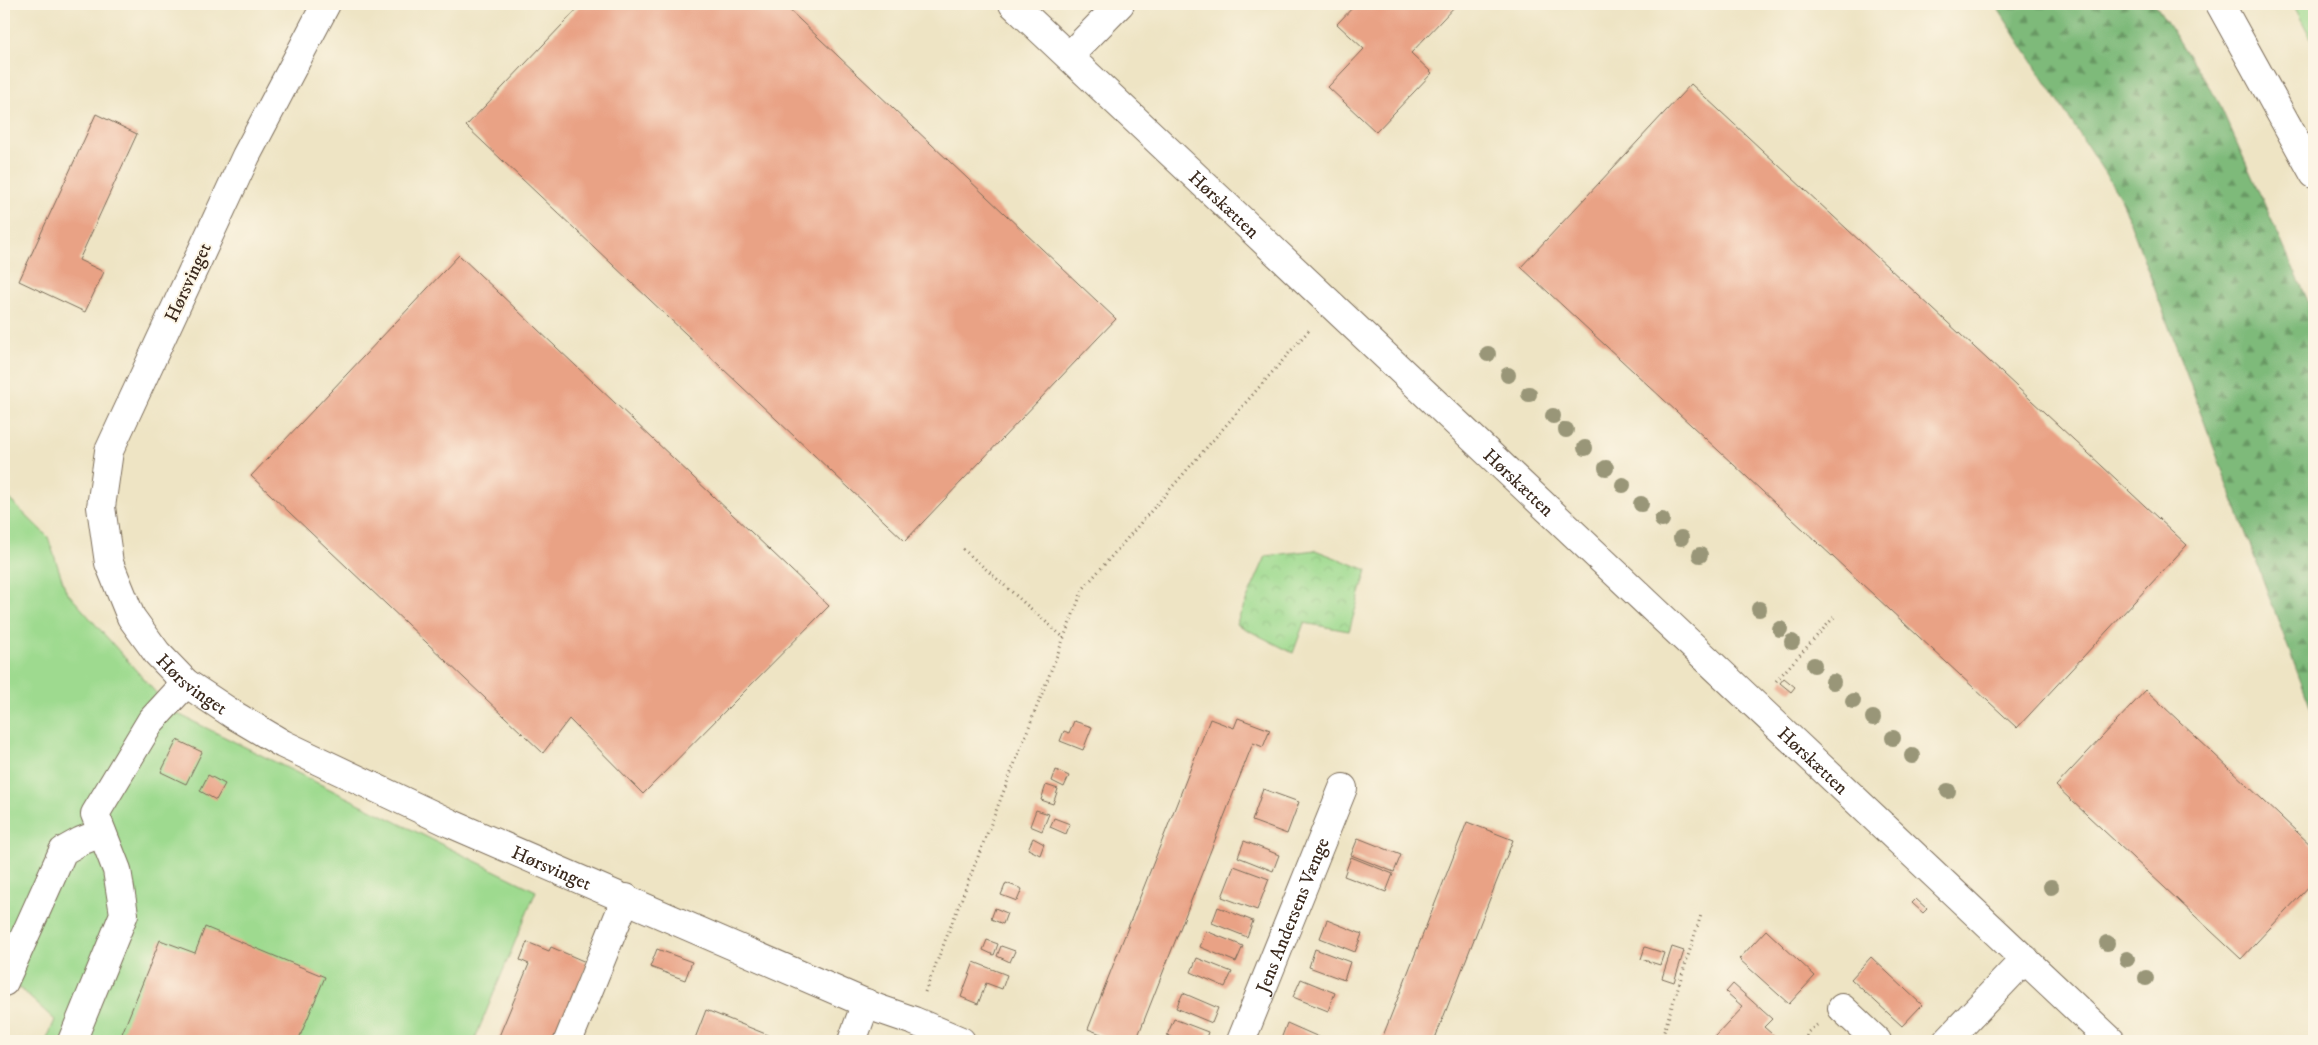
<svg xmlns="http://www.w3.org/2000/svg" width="2318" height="1045" viewBox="0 0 2318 1045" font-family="'IM FELL DW Pica',serif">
<defs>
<pattern id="forest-firs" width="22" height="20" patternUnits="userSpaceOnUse" patternTransform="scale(1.25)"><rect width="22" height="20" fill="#7eba7a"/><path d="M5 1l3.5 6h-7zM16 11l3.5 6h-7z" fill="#689763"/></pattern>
<pattern id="park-crowns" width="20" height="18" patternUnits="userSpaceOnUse" patternTransform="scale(1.25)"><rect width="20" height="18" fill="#9eda8f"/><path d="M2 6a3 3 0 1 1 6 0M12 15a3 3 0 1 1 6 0" fill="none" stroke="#89bb7b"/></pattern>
</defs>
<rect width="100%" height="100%" fill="#fcf5e5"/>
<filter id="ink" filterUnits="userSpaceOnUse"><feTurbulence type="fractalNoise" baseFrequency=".02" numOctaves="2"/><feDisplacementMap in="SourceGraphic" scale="10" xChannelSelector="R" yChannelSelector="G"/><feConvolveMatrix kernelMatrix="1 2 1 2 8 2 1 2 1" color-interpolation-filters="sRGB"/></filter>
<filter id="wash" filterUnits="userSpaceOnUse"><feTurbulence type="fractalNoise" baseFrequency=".0096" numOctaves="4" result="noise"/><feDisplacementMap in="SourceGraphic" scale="20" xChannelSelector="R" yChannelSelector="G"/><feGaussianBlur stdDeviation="1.12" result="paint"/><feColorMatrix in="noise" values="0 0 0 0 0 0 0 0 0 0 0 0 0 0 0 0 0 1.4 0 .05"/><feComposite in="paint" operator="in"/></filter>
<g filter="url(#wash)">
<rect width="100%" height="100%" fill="#eee4c4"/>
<g fill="#9eda8f" stroke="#6c8256">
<polygon points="2293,4 2314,4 2314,44"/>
<polygon points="4,494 48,537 66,591 172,711 536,891 474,1041 46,1041 55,1020 4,974"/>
</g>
<polygon fill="url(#forest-firs)" stroke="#5c724c" points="1995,4 2155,4 2217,99 2314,314 2314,717 2121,198"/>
<polygon fill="url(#park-crowns)" stroke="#6c8256" points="1315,550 1367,570 1349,631 1304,623 1293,653 1236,624 1266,556"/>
<g id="blocks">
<g fill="#e9a285">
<polygon points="582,4 783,4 1116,319 905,541 466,126"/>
<polygon points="1356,4 1457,4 1411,53 1432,73 1376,132 1328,87 1364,49 1337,24"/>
<polygon points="1691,84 2187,545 2017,728 1521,267"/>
<polygon points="96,114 137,134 79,260 104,272 85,312 19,281"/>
<polygon points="459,255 829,606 643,794 569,719 543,753 251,476"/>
<polygon points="1784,678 1795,687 1791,692 1780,683"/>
<polygon points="2146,690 2314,848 2314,881 2241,959 2056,786"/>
<polygon points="1238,718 1270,730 1263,747 1253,743 1136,1041 1119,1041 1088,1029 1210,719 1234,728"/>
<polygon points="1074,721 1092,727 1083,750 1060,741 1064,731 1069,733"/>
<polygon points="177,740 202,752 186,784 161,772"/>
<polygon points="1056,770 1069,776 1064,787 1052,781"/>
<polygon points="208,775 225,784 216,800 200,791"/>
<polygon points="1046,785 1058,789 1053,804 1041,800"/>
<polygon points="1263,789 1299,802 1287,834 1252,821"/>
<polygon points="1036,810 1049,814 1042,831 1030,826"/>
<polygon points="1054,818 1070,824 1066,834 1050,827"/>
<polygon points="1467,822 1513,840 1434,1041 1381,1041"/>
<polygon points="1033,838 1044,844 1040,855 1028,849"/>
<polygon points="1358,838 1401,855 1394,872 1351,855"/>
<polygon points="1244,841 1279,855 1273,871 1238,857"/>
<polygon points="1351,857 1393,874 1386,892 1344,876"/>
<polygon points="1234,866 1269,879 1257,910 1222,897"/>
<polygon points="1006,883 1022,889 1017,901 1001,895"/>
<polygon points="1916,899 1927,909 1923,913 1912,903"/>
<polygon points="1218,907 1253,921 1247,937 1212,923"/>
<polygon points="995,908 1007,913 1003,924 991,919"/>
<polygon points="1327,920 1362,934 1355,952 1320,938"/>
<polygon points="205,927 325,977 298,1041 119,1041 160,940 195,953"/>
<polygon points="1766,930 1815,976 1789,1004 1739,959"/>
<polygon points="1206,931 1243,946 1236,962 1200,947"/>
<polygon points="987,940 998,944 994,955 983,950"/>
<polygon points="527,942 549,951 551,947 588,963 555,1041 497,1041 529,964 520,960"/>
<polygon points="1001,946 1015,951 1010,962 997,956"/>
<polygon points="1645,947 1664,953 1660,965 1641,959"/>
<polygon points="1672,947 1684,951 1674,982 1662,978"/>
<polygon points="657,949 692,962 685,980 650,967"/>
<polygon points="1315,949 1350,962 1344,980 1309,967"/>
<polygon points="1871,957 1922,1005 1902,1026 1851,979"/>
<polygon points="1197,958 1232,972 1225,987 1191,972"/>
<polygon points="974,962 1007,975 1002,989 986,983 978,1004 961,997"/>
<polygon points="1301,979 1335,993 1328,1011 1293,997"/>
<polygon points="1733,984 1772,1019 1764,1027 1780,1041 1720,1041 1715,1037 1743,1007 1726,992"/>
<polygon points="1183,993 1218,1008 1212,1023 1176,1008"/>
<polygon points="706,1010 783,1041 694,1041"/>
<polygon points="1174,1019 1208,1032 1205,1041 1183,1041 1167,1035"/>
<polygon points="1287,1023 1321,1038 1319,1041 1287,1041 1281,1039"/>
</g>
</g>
</g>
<g filter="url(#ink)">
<use href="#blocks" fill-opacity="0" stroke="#7a6b58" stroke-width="1"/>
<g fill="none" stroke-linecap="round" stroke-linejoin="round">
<defs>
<g id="minor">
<path id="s1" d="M326,4L246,156L109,451L101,507L109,563L131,617L157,653L186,683L234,715L283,744L452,824L879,1009L914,1021L961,1041"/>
<path id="s2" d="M1013,4L2111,1041"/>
<polyline points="1069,56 1120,4"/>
<polyline points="4,982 63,851 81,841 102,833"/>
<polyline points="1842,1008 1877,1041"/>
<polyline points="72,1041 124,914 117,870 95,814 151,721 186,683"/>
<polyline points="568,1041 626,898"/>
<polyline points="852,1041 866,1003"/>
<path id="s3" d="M1241,1041L1343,788"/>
<polyline points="1947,1041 2025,959"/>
</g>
<polyline id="highway" points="2220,4 2314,174"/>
</defs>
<use href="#minor" stroke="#7a6b58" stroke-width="30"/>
<use href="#highway" stroke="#7a6b58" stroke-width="30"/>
<g stroke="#7a6b58" stroke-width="3" stroke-dasharray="1 4" stroke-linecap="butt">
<polyline points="963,549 1063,637"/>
<polyline points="1776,681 1836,615"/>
<polyline points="925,992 1083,589 1310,329"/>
<polyline points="1661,1041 1701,915"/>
<polyline points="1805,1041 1808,1032 1817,1025"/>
</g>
<use href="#minor" stroke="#fff" stroke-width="28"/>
<use href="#highway" stroke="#fff" stroke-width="28"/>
</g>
<g fill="#999678">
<circle cx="1488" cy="354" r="8"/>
<circle cx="1508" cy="375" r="8"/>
<circle cx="1529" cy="394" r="8"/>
<circle cx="1553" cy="416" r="8"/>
<circle cx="1566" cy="430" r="8"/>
<circle cx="1585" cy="448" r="8"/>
<circle cx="1606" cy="468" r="8"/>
<circle cx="1623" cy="485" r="8"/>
<circle cx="1641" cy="504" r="8"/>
<circle cx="1662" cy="520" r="8"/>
<circle cx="1681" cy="538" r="8"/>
<circle cx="1700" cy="555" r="8"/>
<circle cx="1759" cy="609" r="8"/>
<circle cx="1780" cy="629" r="8"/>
<circle cx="1792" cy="642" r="8"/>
<circle cx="1814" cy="665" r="8"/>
<circle cx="1833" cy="682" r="8"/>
<circle cx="1853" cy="701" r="8"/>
<circle cx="1873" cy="718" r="8"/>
<circle cx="1893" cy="738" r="8"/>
<circle cx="1912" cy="756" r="8"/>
<circle cx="1948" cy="791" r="8"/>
<circle cx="2051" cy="887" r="8"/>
<circle cx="2107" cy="943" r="8"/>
<circle cx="2127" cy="959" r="8"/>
<circle cx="2146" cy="978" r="8"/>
</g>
</g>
<g text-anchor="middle" stroke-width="4" stroke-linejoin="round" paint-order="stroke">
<g font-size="19" fill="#3b2a1e" stroke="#fcf5e5">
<text dy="7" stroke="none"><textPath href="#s2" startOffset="291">Hørskætten</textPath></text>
<text transform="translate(187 282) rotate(-65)" y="7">Hørsvinget</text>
<text dy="7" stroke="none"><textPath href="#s2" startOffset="696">Hørskætten</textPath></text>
<text dy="7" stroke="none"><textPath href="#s1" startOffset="760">Hørsvinget</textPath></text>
<text dy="7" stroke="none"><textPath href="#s2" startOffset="1101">Hørskætten</textPath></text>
<text dy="7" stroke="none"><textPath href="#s1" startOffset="1165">Hørsvinget</textPath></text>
<text dy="7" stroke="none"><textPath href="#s3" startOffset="136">Jens Andersens Vænge</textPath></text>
</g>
</g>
<rect width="2318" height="1045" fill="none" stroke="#fcf5e5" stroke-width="20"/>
</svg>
